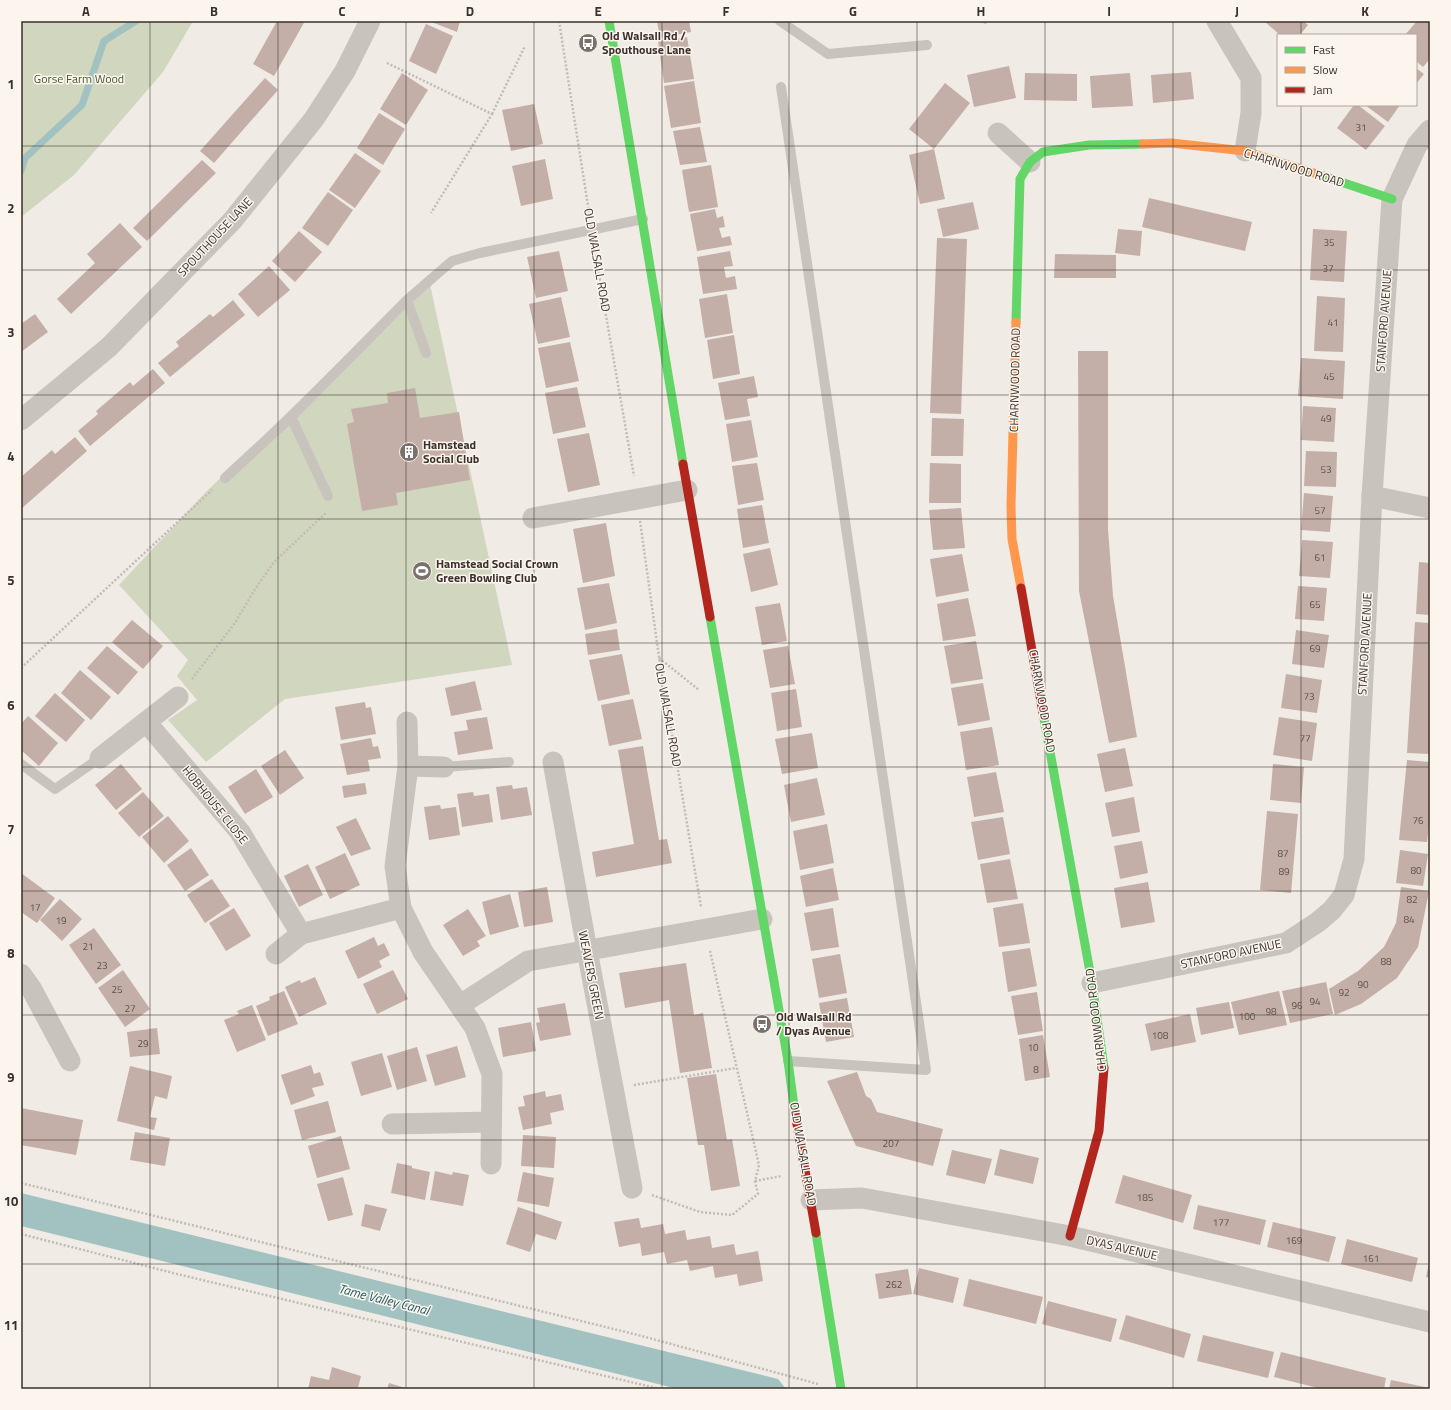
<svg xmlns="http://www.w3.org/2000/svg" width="1451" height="1410" viewBox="0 0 1451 1410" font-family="'Titillium Web',sans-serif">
<rect width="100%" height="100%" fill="#f0ebe5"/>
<g fill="#d1d6bf">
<polygon points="21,21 193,21 163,72 74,175 21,217"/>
<polygon points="428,275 512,665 285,699 206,762 168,720 197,700 177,676 188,660 119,585 206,492"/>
</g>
<polygon fill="#a1c2c1" points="21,1193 778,1379 786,1389 678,1389 21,1226"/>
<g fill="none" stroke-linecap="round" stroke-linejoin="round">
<polyline stroke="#a1c2c1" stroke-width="7" points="21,171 25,158 82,105 104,41 136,21"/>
</g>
<g fill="#c3afa7">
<polygon points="277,21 305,21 274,76 253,64"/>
<polygon points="429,21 460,21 457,32"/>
<polygon points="657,21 689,21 691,32 660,38"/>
<polygon points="978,21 987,21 986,24"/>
<polygon points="1264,21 1303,21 1308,25 1300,35 1280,35"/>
<polygon points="1417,21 1430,21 1430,59 1423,67 1416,61 1416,35 1405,35"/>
<polygon points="426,24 453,36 436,74 409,61"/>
<polygon points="687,37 694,79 664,83 658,41"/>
<polygon points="1009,66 1016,98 974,107 967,75"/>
<polygon points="1416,68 1424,74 1416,84"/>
<polygon points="1191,72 1194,99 1153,103 1151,75"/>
<polygon points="402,73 428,90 406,125 380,109"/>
<polygon points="1025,73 1077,74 1077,101 1024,100"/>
<polygon points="1130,73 1133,106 1092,108 1090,76"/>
<polygon points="265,78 278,90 214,163 200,151"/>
<polygon points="694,81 701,123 671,128 664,86"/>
<polygon points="945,83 970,103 934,149 909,129"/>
<polygon points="534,104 543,144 511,151 502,110"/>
<polygon points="1354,105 1358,105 1385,126 1366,150 1337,128"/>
<polygon points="1365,105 1400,105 1388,122"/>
<polygon points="379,113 405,129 383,165 357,148"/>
<polygon points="700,127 707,162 680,165 673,131"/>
<polygon points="934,149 945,199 920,204 909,155"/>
<polygon points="355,153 381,171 355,208 329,190"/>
<polygon points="545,159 553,199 521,206 512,166"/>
<polygon points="202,160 216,173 147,241 133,228"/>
<polygon points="711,165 718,207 689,212 682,170"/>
<polygon points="328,192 353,210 328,246 302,228"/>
<polygon points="1149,198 1252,222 1245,251 1142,227"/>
<polygon points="973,202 979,229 943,237 937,209"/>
<polygon points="715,209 717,218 723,216 725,227 719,228 722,238 730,236 732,245 697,251 690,214"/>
<polygon points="120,223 142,247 71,314 57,299 95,263 87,254"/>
<polygon points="1118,229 1142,231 1140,256 1115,253"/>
<polygon points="1313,229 1347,231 1344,282 1310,280"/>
<polygon points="299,231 322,252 295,282 272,261"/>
<polygon points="937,238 967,239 961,414 930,413"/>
<polygon points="559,251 568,291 536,298 527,257"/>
<polygon points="730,251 733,266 724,267 726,278 735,276 737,289 703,294 697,257"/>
<polygon points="1055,254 1116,255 1116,278 1054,278"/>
<polygon points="269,266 290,290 258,317 238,294"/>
<polygon points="727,294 733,333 705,338 699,299"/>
<polygon points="1317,296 1345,298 1343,352 1314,351"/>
<polygon points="561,297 570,337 538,344 529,304"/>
<polygon points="233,300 245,315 170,377 158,363 179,346 176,342 210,314 213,317"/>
<polygon points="35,314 48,332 21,352 21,324"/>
<polygon points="734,335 740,374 713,379 707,340"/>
<polygon points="570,342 579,381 546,388 538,348"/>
<polygon points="1078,351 1108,351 1108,529 1113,596 1137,737 1109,743 1079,591"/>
<polygon points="1301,358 1345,361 1343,399 1298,396"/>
<polygon points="153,369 165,383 90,446 78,431 98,414 96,411 130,382 133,386"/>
<polygon points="754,376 758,397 747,399 750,416 725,420 718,383"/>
<polygon points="577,387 586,427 553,434 545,393"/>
<polygon points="415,388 420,418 459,412 470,480 396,493 398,505 362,511 347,424 354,422 351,409 388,403 387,393"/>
<polygon points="1303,406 1336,408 1334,442 1301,440"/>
<polygon points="932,418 964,419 963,456 931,456"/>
<polygon points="751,420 758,457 732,462 726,424"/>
<polygon points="589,433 600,485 568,492 557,439"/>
<polygon points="75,437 87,451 21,509 21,477 52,450 55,454"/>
<polygon points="1306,451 1337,452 1336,487 1304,486"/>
<polygon points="757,463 764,500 738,505 732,466"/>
<polygon points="930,463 961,464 961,503 929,503"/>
<polygon points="1304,493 1333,496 1330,532 1301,530"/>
<polygon points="762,505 769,543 743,548 737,509"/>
<polygon points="961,508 965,548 933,550 929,510"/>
<polygon points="606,523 615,576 583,583 573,529"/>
<polygon points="1302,540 1333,542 1330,578 1299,576"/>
<polygon points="770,548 778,585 751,592 743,554"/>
<polygon points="962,554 969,591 936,597 930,559"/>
<polygon points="1419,562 1430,563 1430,615 1416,614"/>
<polygon points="609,583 617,623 585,630 577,588"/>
<polygon points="1298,586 1327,588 1324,621 1295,619"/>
<polygon points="968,598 976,636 943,641 937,604"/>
<polygon points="780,603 787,641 762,645 755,607"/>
<polygon points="132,620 163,646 143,669 112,642"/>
<polygon points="1415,622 1430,623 1430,754 1407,753"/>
<polygon points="617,629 620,650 588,655 585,634"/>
<polygon points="1296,630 1329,635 1324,668 1292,664"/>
<polygon points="976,641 983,679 951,684 944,646"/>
<polygon points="107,646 138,672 118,695 87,668"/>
<polygon points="788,646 795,684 770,688 763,650"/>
<polygon points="622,654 630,694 598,701 589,660"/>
<polygon points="80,670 111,697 91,720 61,693"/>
<polygon points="1286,674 1322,680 1317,713 1281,708"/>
<polygon points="475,681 482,710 451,716 445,688"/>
<polygon points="983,683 990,720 958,726 951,688"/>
<polygon points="796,689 802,727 777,731 771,693"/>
<polygon points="55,693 85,720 66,742 35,716"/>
<polygon points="633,699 642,739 609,746 601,705"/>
<polygon points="365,702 366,708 371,707 376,734 341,740 335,707"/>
<polygon points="28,716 58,743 39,766 21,750 21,724"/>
<polygon points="487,717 493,749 458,755 454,732 468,730 466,720"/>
<polygon points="1279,717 1317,723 1312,761 1273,755"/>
<polygon points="992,727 999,765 966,770 960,732"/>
<polygon points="812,733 818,768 782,774 775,739"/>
<polygon points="371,738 373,747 378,746 381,758 368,760 370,771 347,775 340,744"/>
<polygon points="643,746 659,840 667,839 672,863 596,877 592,852 634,844 618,750"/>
<polygon points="1125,748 1133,786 1105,792 1097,754"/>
<polygon points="285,750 304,778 280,795 261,766"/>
<polygon points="1407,760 1430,762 1430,816 1427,842 1399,840"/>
<polygon points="121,764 142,789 116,810 95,785"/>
<polygon points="1273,764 1304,767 1301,803 1270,800"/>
<polygon points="256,769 273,797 245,814 228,787"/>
<polygon points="996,772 1004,812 974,817 967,777"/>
<polygon points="817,778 825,815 791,822 784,785"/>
<polygon points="365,783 367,794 344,798 342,786"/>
<polygon points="512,785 513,789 527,787 532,815 501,820 496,787"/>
<polygon points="143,792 164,816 139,837 118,813"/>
<polygon points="473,792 474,796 489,794 493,822 462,827 457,794"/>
<polygon points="1134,797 1140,832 1112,837 1105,803"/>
<polygon points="440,805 441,809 456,807 460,835 429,840 424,807"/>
<polygon points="1267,811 1298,814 1291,893 1260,890"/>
<polygon points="168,816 189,841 164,863 142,837"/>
<polygon points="1003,817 1010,854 978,860 971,822"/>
<polygon points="356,818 371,849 351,856 336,827"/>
<polygon points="827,824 834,863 800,870 793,831"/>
<polygon points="1142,841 1148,873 1120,879 1114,846"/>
<polygon points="191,848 209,875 185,891 167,865"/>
<polygon points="1400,850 1428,854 1423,886 1396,883"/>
<polygon points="345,853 360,885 330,899 315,867"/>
<polygon points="1010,859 1018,899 987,903 980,864"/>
<polygon points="308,864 323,895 299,907 284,876"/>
<polygon points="833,868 839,900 806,907 800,876"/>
<polygon points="21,873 55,898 37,923 21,912"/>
<polygon points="212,879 230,906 205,923 187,895"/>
<polygon points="1148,882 1155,922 1121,928 1114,888"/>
<polygon points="547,887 553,922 524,927 518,892"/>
<polygon points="1401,887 1429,891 1418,947 1397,978 1361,1004 1335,1015 1329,989 1358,971 1384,947 1396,923"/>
<polygon points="510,894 519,927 490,935 482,902"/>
<polygon points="60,899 82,919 62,941 40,920"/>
<polygon points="1023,903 1030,943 999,947 993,908"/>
<polygon points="234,908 251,936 226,951 209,923"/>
<polygon points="833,908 839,947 811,951 804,913"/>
<polygon points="468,909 486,936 477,941 480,946 463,956 443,925"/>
<polygon points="94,928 121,965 96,984 69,945"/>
<polygon points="374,937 378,946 384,943 390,955 379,961 382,967 358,979 345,951"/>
<polygon points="1030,948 1037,986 1008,992 1002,952"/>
<polygon points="840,954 847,993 819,998 812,959"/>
<polygon points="686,963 694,1015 703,1013 712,1068 680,1073 669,1000 625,1008 619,973"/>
<polygon points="123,970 150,1009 125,1027 98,988"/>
<polygon points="393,970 408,999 377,1014 363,984"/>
<polygon points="315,977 327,1004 299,1017 285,987 300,980 301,983"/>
<polygon points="1326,982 1333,1014 1290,1023 1282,991"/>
<polygon points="284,991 298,1024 268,1036 256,1006 270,1000 269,997"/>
<polygon points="1279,991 1287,1025 1239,1035 1231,1002"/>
<polygon points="1037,992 1043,1031 1018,1035 1011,996"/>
<polygon points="847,998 854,1037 826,1042 819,1003"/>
<polygon points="1229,1002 1234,1028 1201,1035 1196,1008"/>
<polygon points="565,1003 571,1035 540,1041 536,1023 540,1022 537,1008"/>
<polygon points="252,1005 266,1040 237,1052 224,1020 239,1014 237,1011"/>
<polygon points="1190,1014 1196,1042 1151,1051 1145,1024"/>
<polygon points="531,1022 536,1051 503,1057 498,1028"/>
<polygon points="157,1028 160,1054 130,1057 127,1032"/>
<polygon points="1043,1035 1050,1077 1025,1081 1019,1039"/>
<polygon points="457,1046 466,1077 435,1086 426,1055"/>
<polygon points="417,1047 427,1081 397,1090 387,1056"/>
<polygon points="382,1053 392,1087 361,1096 351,1062"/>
<polygon points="311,1065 314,1074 320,1072 324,1085 312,1088 315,1096 291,1105 281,1075"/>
<polygon points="130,1066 172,1076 167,1099 155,1096 150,1117 157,1118 154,1130 117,1121"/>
<polygon points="857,1072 866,1096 871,1099 877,1112 943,1129 933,1166 856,1146 827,1081"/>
<polygon points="716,1074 727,1140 732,1139 740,1186 711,1191 704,1145 698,1145 687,1078"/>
<polygon points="545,1091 546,1097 561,1094 564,1110 550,1113 552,1124 523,1130 518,1107 525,1106 523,1096"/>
<polygon points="328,1101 336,1132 302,1140 294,1110"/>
<polygon points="21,1108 83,1120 76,1155 21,1145"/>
<polygon points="135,1132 170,1138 165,1166 130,1160"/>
<polygon points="523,1135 556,1137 554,1168 521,1166"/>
<polygon points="341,1136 350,1169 317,1178 308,1146"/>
<polygon points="1000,1149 1039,1158 1033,1184 994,1175"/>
<polygon points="952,1150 992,1159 985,1184 946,1175"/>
<polygon points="397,1163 412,1166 412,1168 430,1172 425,1200 391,1193"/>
<polygon points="435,1171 452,1175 453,1172 469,1175 463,1206 430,1200"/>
<polygon points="523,1172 554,1178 549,1207 517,1201"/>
<polygon points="1123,1175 1192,1195 1183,1223 1115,1203"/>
<polygon points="343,1177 353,1215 328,1221 317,1184"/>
<polygon points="365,1204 387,1209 380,1231 361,1226"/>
<polygon points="1198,1205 1266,1220 1260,1245 1193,1229"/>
<polygon points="518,1207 562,1222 556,1240 536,1234 530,1252 506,1244"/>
<polygon points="639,1218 641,1228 663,1224 665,1234 685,1230 687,1240 710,1236 712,1248 734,1244 736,1255 758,1251 763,1281 739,1286 737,1274 715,1278 713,1266 690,1271 687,1260 667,1264 664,1252 642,1256 640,1243 619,1247 614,1222"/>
<polygon points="1273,1222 1336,1237 1329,1262 1267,1247"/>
<polygon points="1347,1239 1418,1258 1412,1282 1341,1264"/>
<polygon points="1429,1263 1430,1263 1430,1278 1426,1277"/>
<polygon points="919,1268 959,1278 953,1303 913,1294"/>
<polygon points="908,1269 912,1294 879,1299 875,1274"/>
<polygon points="969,1279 1043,1297 1036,1324 963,1306"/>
<polygon points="1048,1301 1117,1319 1111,1342 1042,1324"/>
<polygon points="1126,1315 1191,1334 1184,1358 1119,1339"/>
<polygon points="1203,1335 1274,1352 1268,1378 1197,1361"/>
<polygon points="1281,1352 1386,1378 1384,1389 1322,1389 1274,1377"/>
<polygon points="332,1367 361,1376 358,1388 362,1389 308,1389 311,1376 329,1380"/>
<polygon points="1391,1380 1430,1388 1430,1389 1389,1389"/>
<polygon points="389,1383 409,1389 387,1389"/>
</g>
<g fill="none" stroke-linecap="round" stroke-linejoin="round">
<g stroke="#c2bbb6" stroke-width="2.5" stroke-dasharray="2 2" stroke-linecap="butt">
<polyline points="559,21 589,212"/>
<polyline points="387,63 492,114 431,213"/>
<polyline points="492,114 525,46"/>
<polyline points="594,247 634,476"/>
<polyline points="640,521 659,657 701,907"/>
<polyline points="659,658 699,690"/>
<polyline points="21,668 212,490"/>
<polyline points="192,679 235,623 255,589 274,562 326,513"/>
<polyline points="634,1085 736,1068"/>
<polyline points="755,1181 782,1176"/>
<polyline points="21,1183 638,1335 818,1384"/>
<polyline points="652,1195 700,1212 732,1215 758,1194 755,1181 759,1165 710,951"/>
<polyline points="21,1234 177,1274 660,1389"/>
</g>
<g stroke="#c9c3be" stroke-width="10">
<polyline points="780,21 828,54 927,45"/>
<polyline points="781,87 926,1070 788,1061"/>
<polyline points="407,300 426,353"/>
<polyline points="291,417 328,496"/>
<polyline points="225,478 291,417 407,300 452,261 480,253 643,219"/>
<polyline points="21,764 55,789 100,758"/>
<polyline points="444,767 509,762"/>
</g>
<g stroke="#c9c3be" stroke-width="21">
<polyline points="1217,21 1251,78 1251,113 1245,151"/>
<polyline points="998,133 1030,162"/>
<polyline points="21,420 109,347 232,221 314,119 345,71 370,21"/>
<polyline points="1372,496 1430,508"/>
<polyline points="533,518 687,490"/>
<polyline points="146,722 240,832 301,934"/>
<polyline points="407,722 408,766 395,866 401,908 423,952 475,1028 492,1074 491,1164"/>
<polyline points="100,758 178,697"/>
<polyline points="553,762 587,950 632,1188"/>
<polyline points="408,766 444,767"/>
<polyline points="276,954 301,934 401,908"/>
<polyline points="21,974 31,988 70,1061"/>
<polyline points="1092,983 1286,943 1318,922 1332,910 1344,895 1354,859 1372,496 1392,199 1417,145 1430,130"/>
<polyline points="460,1005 528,961 762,919"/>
<polyline points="392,1124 491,1122"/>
<polyline points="811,1200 862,1198 1070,1236 1430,1322"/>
</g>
<g stroke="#63d668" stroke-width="9">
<polyline points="609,21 683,464"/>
<polyline points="1320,175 1392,199"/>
<polyline points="1016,322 1020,179 1030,162 1043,152 1089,145 1143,144"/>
<polyline points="710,617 788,1061 795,1113"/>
<polyline points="1043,713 1092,983 1104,1068"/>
<polyline points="816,1233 841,1389"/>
</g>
<g stroke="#ff974d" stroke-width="9">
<polyline points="1143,144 1171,143 1245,151 1320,175"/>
<polyline points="1016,322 1011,506 1012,539 1021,588"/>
</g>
<g stroke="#b3261e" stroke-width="9">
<polyline points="683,464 710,617"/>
<polyline points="1021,588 1043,713"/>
<polyline points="795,1113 816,1233"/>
<polyline points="1070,1236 1099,1131 1104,1068"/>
</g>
</g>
<path fill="none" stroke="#3b302b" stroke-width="1" stroke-opacity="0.55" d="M150,21V1389M278,21V1389M406,21V1389M534,21V1389M662,21V1389M789,21V1389M917,21V1389M1045,21V1389M1173,21V1389M1301,21V35M1301,105V1389M21,146H1430M21,270H1430M21,395H1430M21,519H1430M21,643H1430M21,767H1430M21,891H1430M21,1015H1430M21,1140H1430M21,1264H1430"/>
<defs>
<symbol id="bus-disc" viewBox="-11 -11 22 22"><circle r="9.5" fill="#7a716c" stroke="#fbf5ee"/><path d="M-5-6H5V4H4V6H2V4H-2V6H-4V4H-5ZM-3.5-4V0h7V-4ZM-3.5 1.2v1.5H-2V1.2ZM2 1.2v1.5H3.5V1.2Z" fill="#fff"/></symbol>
<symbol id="building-disc" viewBox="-11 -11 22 22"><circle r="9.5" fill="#7a716c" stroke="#fbf5ee"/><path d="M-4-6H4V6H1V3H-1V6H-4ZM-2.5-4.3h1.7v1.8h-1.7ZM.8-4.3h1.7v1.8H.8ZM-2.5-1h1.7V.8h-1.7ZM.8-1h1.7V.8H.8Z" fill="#fff"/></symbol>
<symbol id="stadium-disc" viewBox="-11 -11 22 22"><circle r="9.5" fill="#7a716c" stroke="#fbf5ee"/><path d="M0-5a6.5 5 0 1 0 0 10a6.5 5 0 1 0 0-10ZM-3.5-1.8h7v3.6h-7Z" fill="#fff"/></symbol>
</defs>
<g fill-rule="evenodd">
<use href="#bus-disc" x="577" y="32" width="22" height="22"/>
<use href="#building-disc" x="398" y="441" width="22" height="22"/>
<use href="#stadium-disc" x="411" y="560" width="22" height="22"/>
<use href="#bus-disc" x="751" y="1013" width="22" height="22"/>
</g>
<g text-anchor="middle" stroke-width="3" stroke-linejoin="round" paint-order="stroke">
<g font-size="10" fill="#5d504a">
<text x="1361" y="131">31</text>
<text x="1329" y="246">35</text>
<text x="1328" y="272">37</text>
<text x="1333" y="326">41</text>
<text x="1329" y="380">45</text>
<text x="1326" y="422">49</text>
<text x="1326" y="473">53</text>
<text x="1320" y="514">57</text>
<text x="1320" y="561">61</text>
<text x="1315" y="608">65</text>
<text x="1315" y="652">69</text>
<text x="1309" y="700">73</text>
<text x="1305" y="742">77</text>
<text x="1418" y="824">76</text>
<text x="1283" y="857">87</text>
<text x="1416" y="874">80</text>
<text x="1284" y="875">89</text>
<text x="1412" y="903">82</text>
<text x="35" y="911">17</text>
<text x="1409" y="923">84</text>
<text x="61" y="924">19</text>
<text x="88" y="950">21</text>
<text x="1386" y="965">88</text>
<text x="102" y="969">23</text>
<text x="1363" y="988">90</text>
<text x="117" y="993">25</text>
<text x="1344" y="996">92</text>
<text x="1315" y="1005">94</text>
<text x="1297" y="1009">96</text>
<text x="130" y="1012">27</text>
<text x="1271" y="1015">98</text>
<text x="1247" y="1020">100</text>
<text x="1160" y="1039">108</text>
<text x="143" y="1047">29</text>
<text x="1033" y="1051">10</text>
<text x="1036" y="1073">8</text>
<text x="891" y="1147">207</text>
<text x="1145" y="1201">185</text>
<text x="1221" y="1226">177</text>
<text x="1294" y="1244">169</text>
<text x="1371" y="1262">161</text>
<text x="894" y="1288">262</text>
</g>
<g font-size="12" font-weight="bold" fill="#3b302b" stroke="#fbf5ee" text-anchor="start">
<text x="602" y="40">Old Walsall Rd /<tspan x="602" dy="14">Spouthouse Lane</tspan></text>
<text x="423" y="449">Hamstead<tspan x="423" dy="14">Social Club</tspan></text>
<text x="436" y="568">Hamstead Social Crown<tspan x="436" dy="14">Green Bowling Club</tspan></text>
<text x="776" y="1021">Old Walsall Rd<tspan x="776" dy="14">/ Dyas Avenue</tspan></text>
</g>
<g font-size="12" fill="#4a5a2e" stroke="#fbf5ee">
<text x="79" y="83">Gorse Farm Wood</text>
</g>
<g font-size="12" fill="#3b302b" stroke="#fbf5ee">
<text transform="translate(1294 168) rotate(17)" y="4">CHARNWOOD ROAD</text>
<text transform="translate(215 237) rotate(-47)" y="4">SPOUTHOUSE LANE</text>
<text transform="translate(597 260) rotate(80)" y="4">OLD WALSALL ROAD</text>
<text transform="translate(1384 321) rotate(-86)" y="4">STANFORD AVENUE</text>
<text transform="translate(1015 380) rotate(-89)" y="4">CHARNWOOD ROAD</text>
<text transform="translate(1365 644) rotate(-87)" y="4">STANFORD AVENUE</text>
<text transform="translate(1042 701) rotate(80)" y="4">CHARNWOOD ROAD</text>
<text transform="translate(668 715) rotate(80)" y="4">OLD WALSALL ROAD</text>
<text transform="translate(215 805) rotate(51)" y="4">HOBHOUSE CLOSE</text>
<text transform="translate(1231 954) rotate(-12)" y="4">STANFORD AVENUE</text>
<text transform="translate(591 975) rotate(79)" y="4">WEAVERS GREEN</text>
<text transform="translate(1096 1020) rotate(-97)" y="4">CHARNWOOD ROAD</text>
<text transform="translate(803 1154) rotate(80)" y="4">OLD WALSALL ROAD</text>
<text transform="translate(1122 1248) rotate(13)" y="4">DYAS AVENUE</text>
</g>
<g font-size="13" font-style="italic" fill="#1f5a5e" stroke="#fbf5ee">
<text transform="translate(384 1299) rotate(14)" y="5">Tame Valley Canal</text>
</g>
</g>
<rect width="1451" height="1410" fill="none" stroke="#fbf5ee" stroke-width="44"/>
<rect x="1277" y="34" width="140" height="72" fill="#fbf5ee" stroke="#aea6a0"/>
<rect x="1285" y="47" width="20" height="6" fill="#63d668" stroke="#aea6a0"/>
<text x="1313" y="54" font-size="12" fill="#3b302b">Fast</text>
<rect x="1285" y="67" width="20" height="6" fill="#ff974d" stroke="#aea6a0"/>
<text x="1313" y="74" font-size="12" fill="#3b302b">Slow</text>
<rect x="1285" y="87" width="20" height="6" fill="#b3261e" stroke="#aea6a0"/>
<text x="1313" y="94" font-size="12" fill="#3b302b">Jam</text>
<rect x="22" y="22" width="1407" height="1366" fill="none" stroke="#3b302b" stroke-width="1.5"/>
<g font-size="13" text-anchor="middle" font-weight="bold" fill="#3b302b">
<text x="86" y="16">A</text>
<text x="214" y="16">B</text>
<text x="342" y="16">C</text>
<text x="470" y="16">D</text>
<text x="598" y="16">E</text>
<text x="726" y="16">F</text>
<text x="853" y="16">G</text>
<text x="981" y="16">H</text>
<text x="1109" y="16">I</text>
<text x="1237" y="16">J</text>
<text x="1365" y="16">K</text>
<text x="11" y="89">1</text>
<text x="11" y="213">2</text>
<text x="11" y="337">3</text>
<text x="11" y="461">4</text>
<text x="11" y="585">5</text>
<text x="11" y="710">6</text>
<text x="11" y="834">7</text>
<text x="11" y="958">8</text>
<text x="11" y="1082">9</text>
<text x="11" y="1206">10</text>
<text x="11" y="1330">11</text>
</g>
</svg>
